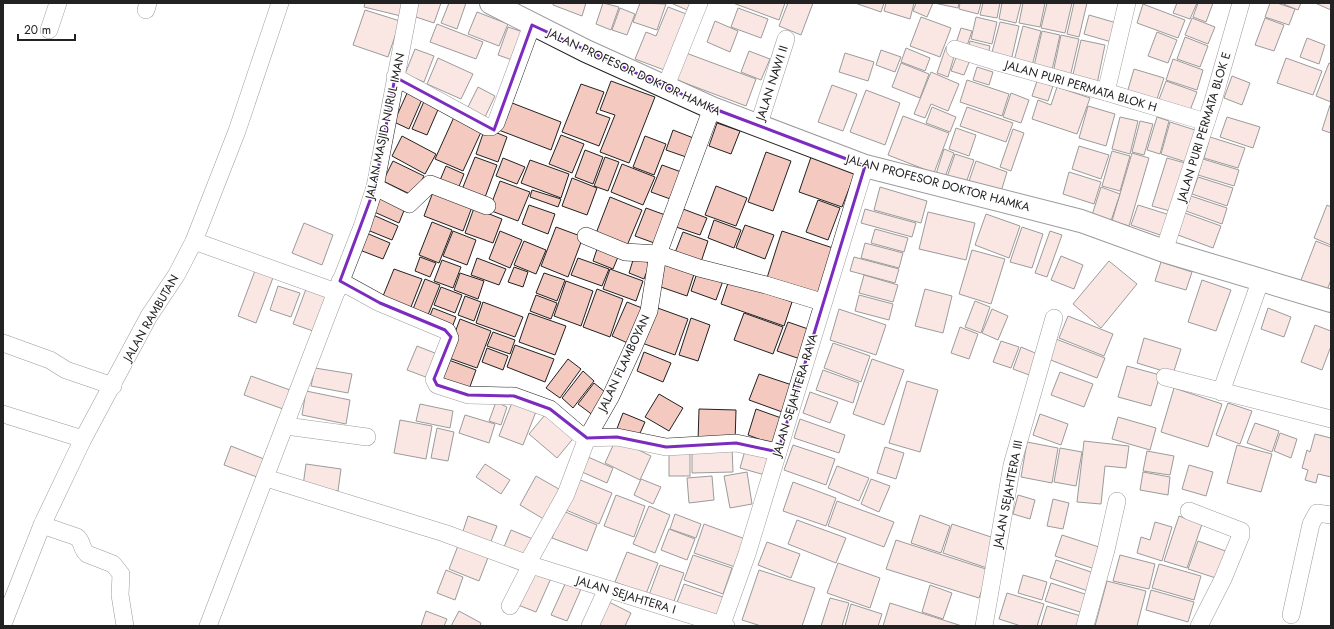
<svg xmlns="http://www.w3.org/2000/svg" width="1334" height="629" viewBox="0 0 1334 629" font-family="Jost,sans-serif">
<rect width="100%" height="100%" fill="#fff"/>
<g fill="#f3c9c0" stroke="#222">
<polygon points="365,3 404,3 401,16 364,7"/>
<polygon points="414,3 441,3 434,23 410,15"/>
<polygon points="449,3 466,3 457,29 441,23"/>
<polygon points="553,3 586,3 582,16 553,5"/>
<polygon points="603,3 619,7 611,30 596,24"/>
<polygon points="640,3 666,4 657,30 633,22"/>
<polygon points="671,3 690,3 687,10"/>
<polygon points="733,3 785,3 779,20"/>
<polygon points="788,3 813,3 801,35 779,26"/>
<polygon points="855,3 884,3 881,12"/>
<polygon points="886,3 914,3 910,19 884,11"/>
<polygon points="916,3 933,3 927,17 913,11"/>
<polygon points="934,3 959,3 958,8"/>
<polygon points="960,3 981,3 978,14 959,9"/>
<polygon points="983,3 1000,3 997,18 980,15"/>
<polygon points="1002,3 1021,3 1016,23 999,19"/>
<polygon points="1023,3 1045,3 1040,27 1019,23"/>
<polygon points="1047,3 1072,3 1065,33 1041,28"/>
<polygon points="1074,3 1087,3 1079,37 1067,34"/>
<polygon points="1177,3 1197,3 1190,19 1173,13"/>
<polygon points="1198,3 1213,3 1206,22 1193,17"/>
<polygon points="1270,3 1277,3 1295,9 1289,25 1265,17"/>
<polygon points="1281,3 1301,3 1298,10"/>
<polygon points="1315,3 1331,3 1331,10"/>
<polygon points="1143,4 1185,20 1178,38 1137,23"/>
<polygon points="668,7 689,15 667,71 635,59 646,32 656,36"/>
<polygon points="620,8 635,14 627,35 612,30"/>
<polygon points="738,8 768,19 761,38 731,27"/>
<polygon points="365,10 400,21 388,57 353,45"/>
<polygon points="477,12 508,24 499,46 468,34"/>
<polygon points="1089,15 1120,24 1115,43 1084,34"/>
<polygon points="921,17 951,28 940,57 910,46"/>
<polygon points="976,17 997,22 992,44 971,39"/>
<polygon points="1192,18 1215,27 1208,44 1185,35"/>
<polygon points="1265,18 1284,25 1274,51 1255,45"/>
<polygon points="715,21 738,31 730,52 707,42"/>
<polygon points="1000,22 1019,26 1011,61 991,56"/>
<polygon points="437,24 483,42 476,59 430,42"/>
<polygon points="1023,26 1041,31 1032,66 1014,61"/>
<polygon points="508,27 526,33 515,61 498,55"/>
<polygon points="961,28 972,31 966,49 955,46"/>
<polygon points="1042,31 1060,35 1052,70 1034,66"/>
<polygon points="1157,32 1177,40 1168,63 1148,56"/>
<polygon points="1061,35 1079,39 1070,77 1053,73"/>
<polygon points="1185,37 1208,46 1200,67 1177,59"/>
<polygon points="1307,38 1325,45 1319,64 1300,57"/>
<polygon points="1081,40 1105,45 1097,84 1072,79"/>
<polygon points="970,41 990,46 988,55 968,50"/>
<polygon points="946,47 956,50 948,77 937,73"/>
<polygon points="906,48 930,58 925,71 901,62"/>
<polygon points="415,49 434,56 424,82 405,74"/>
<polygon points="881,50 901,57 895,72 876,65"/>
<polygon points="749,51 770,59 761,80 741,72"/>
<polygon points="686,53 756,79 746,106 677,80"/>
<polygon points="845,53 874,62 868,81 839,72"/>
<polygon points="957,55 970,60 964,75 951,71"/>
<polygon points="438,58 473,74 461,99 427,84"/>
<polygon points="1286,58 1322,71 1313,95 1277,83"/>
<polygon points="1173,59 1203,70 1197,90 1166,80"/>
<polygon points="901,63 929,74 920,98 892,87"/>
<polygon points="1329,63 1331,64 1331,102 1316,96"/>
<polygon points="977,67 993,72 989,85 973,80"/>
<polygon points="1134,69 1164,78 1156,102 1127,93"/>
<polygon points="931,72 959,84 948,111 931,104 925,118 914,114"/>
<polygon points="1232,76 1250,83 1242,105 1224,98"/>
<polygon points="967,80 1009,94 1002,116 960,102"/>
<polygon points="611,81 655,97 629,163 600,152 615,115 600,110"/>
<polygon points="1037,81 1053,86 1048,101 1032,96"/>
<polygon points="1166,81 1197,92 1189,113 1158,102"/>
<polygon points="581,84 604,92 596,113 610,118 599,146 562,132"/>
<polygon points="832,85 857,94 843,131 818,122"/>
<polygon points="478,87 495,96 485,117 467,109"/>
<polygon points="1057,87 1090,98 1077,134 1032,119 1038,100 1051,105"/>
<polygon points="866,90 900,103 885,145 850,132"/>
<polygon points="408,91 423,97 409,129 394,122"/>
<polygon points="1011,93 1029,100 1021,123 1003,117"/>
<polygon points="425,99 440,105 427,135 412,129"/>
<polygon points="507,101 561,122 551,150 496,129"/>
<polygon points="1330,105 1331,105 1331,133 1322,130"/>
<polygon points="1088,106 1115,114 1106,146 1079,138"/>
<polygon points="932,107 956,117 950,132 926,123"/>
<polygon points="967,107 1013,123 1006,142 960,126"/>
<polygon points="903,116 949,133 934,173 888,155"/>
<polygon points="454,117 482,130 463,171 435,159"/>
<polygon points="1120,117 1138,121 1130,154 1112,149"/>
<polygon points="1157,117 1169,121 1160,154 1147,150"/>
<polygon points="1227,117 1260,127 1253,148 1220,137"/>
<polygon points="1140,121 1153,124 1144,155 1132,152"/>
<polygon points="1170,122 1195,130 1186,162 1161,154"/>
<polygon points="717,123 740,131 731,154 709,146"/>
<polygon points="485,128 507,137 498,162 476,154"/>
<polygon points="956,128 976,135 969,156 949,149"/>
<polygon points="1013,129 1024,133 1011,171 1000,167"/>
<polygon points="673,130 696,139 689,158 666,150"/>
<polygon points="561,135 584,144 572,173 549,164"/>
<polygon points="402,136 436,154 425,174 392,156"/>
<polygon points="645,136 666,144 654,175 633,167"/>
<polygon points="1210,137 1245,148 1238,168 1204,158"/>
<polygon points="1079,146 1109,155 1101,179 1072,169"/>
<polygon points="944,149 954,153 945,177 936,174"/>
<polygon points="585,150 603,157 593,184 575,177"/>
<polygon points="1112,151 1130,156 1120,191 1102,186"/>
<polygon points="766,152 791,161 773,211 748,202"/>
<polygon points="1132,153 1149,158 1129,226 1112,221"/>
<polygon points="955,154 974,160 966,183 947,177"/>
<polygon points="475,157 497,165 484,200 461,192"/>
<polygon points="605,157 619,162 608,191 594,186"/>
<polygon points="811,157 855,173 842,207 799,192"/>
<polygon points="503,158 525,167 517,184 496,176"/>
<polygon points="1167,158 1185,163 1170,211 1152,206"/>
<polygon points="1203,159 1239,170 1234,186 1198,175"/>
<polygon points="530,160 569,174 561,198 521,183"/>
<polygon points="393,161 424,176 414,196 383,181"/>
<polygon points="976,161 1007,172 1000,195 968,184"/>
<polygon points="622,164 655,177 643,205 611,192"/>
<polygon points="662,165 684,173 673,200 651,192"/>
<polygon points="446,166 464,174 456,194 438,185"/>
<polygon points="1069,172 1101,182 1094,204 1063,194"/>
<polygon points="1198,177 1233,188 1227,206 1192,194"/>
<polygon points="572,178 597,188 587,215 562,206"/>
<polygon points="500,181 530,192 518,221 489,210"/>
<polygon points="716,186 747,198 736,226 705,215"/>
<polygon points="880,187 927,201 921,223 874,210"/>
<polygon points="1101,187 1120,194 1111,221 1092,215"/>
<polygon points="532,190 561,199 558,207 530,197"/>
<polygon points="433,192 472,207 463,231 424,216"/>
<polygon points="378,196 405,208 399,223 372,211"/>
<polygon points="1191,196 1227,208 1222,224 1186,211"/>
<polygon points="610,197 642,210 626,248 595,236"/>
<polygon points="818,200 840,208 828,240 806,232"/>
<polygon points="529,205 555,214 548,234 522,224"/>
<polygon points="1138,205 1170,215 1163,236 1131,225"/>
<polygon points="1327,205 1331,207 1331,245 1314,238"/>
<polygon points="474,208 502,219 493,243 465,233"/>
<polygon points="646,208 668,216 657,244 635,236"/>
<polygon points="683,209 707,218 700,235 676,227"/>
<polygon points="865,209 916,223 912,237 861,223"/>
<polygon points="928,212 975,223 966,260 919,249"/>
<polygon points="1185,213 1221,226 1213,248 1178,235"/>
<polygon points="371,214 398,226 392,240 365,229"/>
<polygon points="986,214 1020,226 1009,258 975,245"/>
<polygon points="714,220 741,230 734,248 708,238"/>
<polygon points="432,222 452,230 439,263 419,255"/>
<polygon points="304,223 333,235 322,265 292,253"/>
<polygon points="745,225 774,235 765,259 736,248"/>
<polygon points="556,227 583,237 568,277 541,266"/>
<polygon points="1022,227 1043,234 1032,268 1010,262"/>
<polygon points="875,229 908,238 904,252 871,243"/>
<polygon points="453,231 476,240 467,265 443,256"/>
<polygon points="500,231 522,240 510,268 489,259"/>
<polygon points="782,231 836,249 820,299 766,281"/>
<polygon points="1050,231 1062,235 1047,277 1035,273"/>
<polygon points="364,232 390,243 383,259 357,249"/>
<polygon points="683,232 708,241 699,268 673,258"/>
<polygon points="524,241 546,250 536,274 514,265"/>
<polygon points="1316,241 1331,247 1331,280 1327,290 1301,280"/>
<polygon points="865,243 903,253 899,268 861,258"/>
<polygon points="597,249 618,257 613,269 593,261"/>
<polygon points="972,250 1005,259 991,304 959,294"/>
<polygon points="1061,256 1083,265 1074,289 1051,280"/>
<polygon points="420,257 436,263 430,277 415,271"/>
<polygon points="634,257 650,263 644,279 629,273"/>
<polygon points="854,257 899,269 895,283 850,271"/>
<polygon points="477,258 506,269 499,285 471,275"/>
<polygon points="578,258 609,269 602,286 571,275"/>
<polygon points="667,258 696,268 687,296 658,286"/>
<polygon points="442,260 461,267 453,288 434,281"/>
<polygon points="1109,261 1137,284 1101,328 1073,304"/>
<polygon points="1161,262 1192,272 1186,290 1155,281"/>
<polygon points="514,267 528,272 523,287 508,282"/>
<polygon points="256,268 274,275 256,323 238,316"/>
<polygon points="394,269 422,279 409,312 381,301"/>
<polygon points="610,269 643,281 636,301 603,289"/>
<polygon points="698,270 724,278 716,300 691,291"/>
<polygon points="460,273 484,281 478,299 454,290"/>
<polygon points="544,273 565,280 557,301 536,293"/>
<polygon points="864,275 898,285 893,302 859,293"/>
<polygon points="425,279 440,285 428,315 413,309"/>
<polygon points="729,280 792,302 784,326 721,304"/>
<polygon points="1202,280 1231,290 1216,331 1188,322"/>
<polygon points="566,281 593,291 581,326 554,316"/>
<polygon points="278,286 300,293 291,317 270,310"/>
<polygon points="441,287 462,295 455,313 434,305"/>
<polygon points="306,289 329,297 316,332 293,324"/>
<polygon points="597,289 623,299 610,337 583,327"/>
<polygon points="925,289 952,296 943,333 915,326"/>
<polygon points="536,295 557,303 551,319 530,311"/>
<polygon points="859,295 893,304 889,320 855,311"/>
<polygon points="465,296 481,302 474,321 458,315"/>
<polygon points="975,301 990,307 981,333 965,327"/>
<polygon points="483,302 523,317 515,337 476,323"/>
<polygon points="627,302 647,310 632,345 612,336"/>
<polygon points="655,307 688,319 675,355 642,343"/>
<polygon points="433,308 456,317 451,330 428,321"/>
<polygon points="1268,308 1291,317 1284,337 1261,329"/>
<polygon points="839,309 886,325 876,355 830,340"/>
<polygon points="992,309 1008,316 998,340 982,333"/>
<polygon points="529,313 566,326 555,355 519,342"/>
<polygon points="744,313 783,327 773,354 734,340"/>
<polygon points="1068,316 1113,334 1104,356 1059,338"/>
<polygon points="691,318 710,325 698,361 679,355"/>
<polygon points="460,319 491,331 477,368 446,357"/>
<polygon points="788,322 811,330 800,359 777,351"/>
<polygon points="1315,325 1331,331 1331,346 1322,370 1301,362"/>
<polygon points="960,327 978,334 969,359 951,353"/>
<polygon points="493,332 515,340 510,354 487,346"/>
<polygon points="1144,338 1181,349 1173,374 1137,363"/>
<polygon points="1056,339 1105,358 1097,378 1048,359"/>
<polygon points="1001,341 1019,347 1011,368 993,362"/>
<polygon points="833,343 870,356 861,382 824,368"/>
<polygon points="515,345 554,359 545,382 507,367"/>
<polygon points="417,346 440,355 431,379 407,370"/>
<polygon points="1021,347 1040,355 1032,376 1013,369"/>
<polygon points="487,348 508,356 503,370 482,362"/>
<polygon points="644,352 671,363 663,382 637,371"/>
<polygon points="446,359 476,370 468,392 438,381"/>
<polygon points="568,359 581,369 560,398 546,388"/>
<polygon points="872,359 904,370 884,425 853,414"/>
<polygon points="1127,366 1160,375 1151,406 1118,397"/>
<polygon points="315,368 352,374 348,393 311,386"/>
<polygon points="823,370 859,383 853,403 816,390"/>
<polygon points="583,371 594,381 573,408 562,398"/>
<polygon points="1060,372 1093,384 1084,407 1051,395"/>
<polygon points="759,374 795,386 785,413 749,400"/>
<polygon points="251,376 290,390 283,409 244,395"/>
<polygon points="907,381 938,390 920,452 889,443"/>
<polygon points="594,383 610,396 594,416 578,404"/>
<polygon points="1174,388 1222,404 1208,447 1161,432"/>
<polygon points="306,391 350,400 346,424 302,415"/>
<polygon points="810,392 838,402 830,423 803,413"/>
<polygon points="659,394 683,408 669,431 645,417"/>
<polygon points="513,400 537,409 523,445 499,436"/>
<polygon points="496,402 507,407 501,425 489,421"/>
<polygon points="1228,403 1252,411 1240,444 1216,435"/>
<polygon points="420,404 453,411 450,428 416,421"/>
<polygon points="699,409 736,410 735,442 698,441"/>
<polygon points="756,409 784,419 775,445 748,435"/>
<polygon points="549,410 577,434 557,458 529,434"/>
<polygon points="623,413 645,422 637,440 616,431"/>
<polygon points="1040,414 1068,424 1061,445 1033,435"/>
<polygon points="465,415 495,424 489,443 459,433"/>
<polygon points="1118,417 1156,428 1150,450 1112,439"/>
<polygon points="800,419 845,435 839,453 794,438"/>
<polygon points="400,420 432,426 426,459 394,453"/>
<polygon points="1255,423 1279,431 1272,452 1247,443"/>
<polygon points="437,428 454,432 448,461 431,458"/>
<polygon points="1280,433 1297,439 1291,458 1274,451"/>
<polygon points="1315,434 1331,438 1331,477 1318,474 1316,483 1305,480 1308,470 1302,468 1307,450 1310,452"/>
<polygon points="616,439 651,456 640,480 605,463"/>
<polygon points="1084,441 1129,446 1126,468 1105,466 1101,504 1077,502"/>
<polygon points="1027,442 1058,448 1052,483 1021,477"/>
<polygon points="793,445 835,459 826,485 784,470"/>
<polygon points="1237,445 1272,454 1261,492 1227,483"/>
<polygon points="231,446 264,459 257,477 224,465"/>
<polygon points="732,446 733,472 692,473 692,447"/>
<polygon points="746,447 771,455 765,475 740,468"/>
<polygon points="885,447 904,453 896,479 877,473"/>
<rect x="669" y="448" width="21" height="28"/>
<polygon points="1060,448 1082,452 1076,486 1054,482"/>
<polygon points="1147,451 1174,456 1170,475 1143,471"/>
<polygon points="588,457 613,468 607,483 582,472"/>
<polygon points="306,464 341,469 338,491 303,486"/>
<polygon points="485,464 510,480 501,494 476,477"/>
<polygon points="1189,465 1213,472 1206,496 1182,489"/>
<polygon points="837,466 869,478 859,501 828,488"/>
<polygon points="747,472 752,504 730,508 724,476"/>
<polygon points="1143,472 1170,477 1168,495 1140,490"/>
<polygon points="536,476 564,492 547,521 520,505"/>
<polygon points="712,476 714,500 689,503 687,478"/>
<polygon points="578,479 612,493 599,524 566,510"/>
<polygon points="641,479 661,487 653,504 634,495"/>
<polygon points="871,479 890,486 879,512 861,504"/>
<polygon points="793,482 836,498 826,526 783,511"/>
<polygon points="616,495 645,506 634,537 604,526"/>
<polygon points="1018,495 1035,500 1030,519 1013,514"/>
<polygon points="1053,499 1069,503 1063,529 1047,526"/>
<polygon points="837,501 894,522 884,547 828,526"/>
<polygon points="649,506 670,515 655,553 633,544"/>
<polygon points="563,511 597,525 587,551 552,538"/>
<polygon points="675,514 701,524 696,538 670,529"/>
<polygon points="920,515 950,526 941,553 911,543"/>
<polygon points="468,516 497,526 490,544 462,534"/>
<polygon points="1179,516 1202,524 1187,568 1164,561"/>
<polygon points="797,520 846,538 836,563 788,544"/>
<polygon points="1155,522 1172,527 1162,561 1137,553 1141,537 1150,540"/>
<polygon points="704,524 748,540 738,568 694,553"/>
<polygon points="952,524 997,539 987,568 943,553"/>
<polygon points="669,529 695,539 687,560 661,550"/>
<polygon points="511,530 533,539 525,561 502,552"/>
<polygon points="1062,535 1102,548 1095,569 1055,556"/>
<polygon points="896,540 989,570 979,598 886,569"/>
<polygon points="1198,541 1231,553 1222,580 1188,569"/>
<polygon points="767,542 800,554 791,578 758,565"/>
<polygon points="459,543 489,555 479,581 449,569"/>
<polygon points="627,552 658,563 646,594 615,582"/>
<polygon points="693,555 732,568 723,594 684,580"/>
<polygon points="1120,555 1155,564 1149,589 1113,581"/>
<polygon points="1056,560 1094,573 1088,591 1050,578"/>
<polygon points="838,563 880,578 870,608 827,593"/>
<polygon points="1159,564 1201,576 1194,600 1152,588"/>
<polygon points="660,565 684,573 673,604 649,595"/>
<polygon points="535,568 552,576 536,612 518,605"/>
<polygon points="446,570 463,577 455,600 437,593"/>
<polygon points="759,570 815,588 802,626 761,626 742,620"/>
<polygon points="1023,575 1047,582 1042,600 1018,593"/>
<polygon points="1107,581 1146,591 1137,626 1095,626"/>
<polygon points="566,582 581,589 567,621 551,615"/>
<polygon points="1051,583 1088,595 1083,613 1045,601"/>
<polygon points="684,584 723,597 716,619 676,605"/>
<polygon points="930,585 952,593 943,619 922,612"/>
<polygon points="1151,590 1194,602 1188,622 1146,610"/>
<polygon points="1007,593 1044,604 1037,626 1021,626 999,619"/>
<polygon points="830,598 849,603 842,626 821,626"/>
<polygon points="605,600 631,613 625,626 593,626"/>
<polygon points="890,603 962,626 883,626"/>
<polygon points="851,604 882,614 878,626 845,626"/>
<polygon points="1047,606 1081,616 1078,626 1041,626"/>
<polygon points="426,611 447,619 444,626 421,626"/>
<polygon points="459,611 481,623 480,626 451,626"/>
</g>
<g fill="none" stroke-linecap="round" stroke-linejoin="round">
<defs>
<g id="street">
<polyline points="146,10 148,3"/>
<polyline points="49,30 58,3"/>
<polyline points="955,49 994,61 1106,92 1206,122"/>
<polyline points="395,77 487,127 491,127 496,123 532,25"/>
<polyline points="665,88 699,3"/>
<polyline points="1106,92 1127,3"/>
<polyline points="758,127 786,39"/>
<polyline points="375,187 409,204 430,184 487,206"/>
<polyline points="586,236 625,252 658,254 699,268 766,285 822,302"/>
<polyline points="194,241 336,292 208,626"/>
<polyline points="1164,251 1213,101 1241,3"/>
<polyline points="340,281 380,303 447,331 450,338 434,379 437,385 468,395 514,396 550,409 578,433 587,438 617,437 666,447 736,443 778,452"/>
<polyline points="337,291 362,227 375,187 410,3"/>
<polyline points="3,343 50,360 66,370 113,386"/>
<polyline points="1165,377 1331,419"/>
<polyline points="1221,392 1261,279"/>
<polyline points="3,414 83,439"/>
<polyline points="286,426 367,437"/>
<polyline points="266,478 444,533 531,565 726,626"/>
<polyline points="1189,511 1241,531 1241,535 1223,579 1199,626"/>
<path d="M42,525L77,537C83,542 81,549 87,554L113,564L121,574L120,595L125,626"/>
<polyline points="527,564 566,494 587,438 611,396 634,346 649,311 658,254 712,108"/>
<polyline points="510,606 531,565"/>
<polyline points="1291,615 1311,524 1317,513 1331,515"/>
<polyline points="3,624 42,525 83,439 149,316 177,274 194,241 237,131 280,3"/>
<polyline points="722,624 747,554 865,166"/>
<polyline points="590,626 607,589"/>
<polyline points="984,626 1012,465 1054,318"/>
<polyline points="1085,626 1106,550 1117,501"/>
</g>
<polyline id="secondary" points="491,3 586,51 712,108 865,166 1081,221 1164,251 1331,301"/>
</defs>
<use href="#street" stroke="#222" stroke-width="18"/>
<use href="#secondary" stroke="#222" stroke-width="24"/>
<use href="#street" stroke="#fff" stroke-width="17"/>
<use href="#secondary" stroke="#fff" stroke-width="22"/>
</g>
<path d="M0 0H1334V629H0ZM532,25L712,108L865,166L778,452L736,443L666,447L617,437L587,438L550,409L514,396L468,395L437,385L434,379L451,337L445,330L380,303L340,281L375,187L395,77L494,130Z" fill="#fff" fill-opacity=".55" fill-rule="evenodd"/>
<path fill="none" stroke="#7b2cbf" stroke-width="3" stroke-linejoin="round" d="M532,25L712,108L865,166L778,452L736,443L666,447L617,437L587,438L550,409L514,396L468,395L437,385L434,379L451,337L445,330L380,303L340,281L375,187L395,77L494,130Z"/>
<g text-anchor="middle" stroke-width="3" stroke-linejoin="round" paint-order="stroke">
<g font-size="12" fill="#222" stroke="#fff">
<text transform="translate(634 72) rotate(25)" y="4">JALAN PROFESOR DOKTOR HAMKA</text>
<text transform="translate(772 83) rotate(-72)" y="4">JALAN NAWI II</text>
<text transform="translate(1081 86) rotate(16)" y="4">JALAN PURI PERMATA BLOK H</text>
<text transform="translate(385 126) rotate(-78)" y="4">JALAN MASJID NURUL IMAN</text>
<text transform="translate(1204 127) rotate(-73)" y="4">JALAN PURI PERMATA BLOK E</text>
<text transform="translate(938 183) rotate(15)" y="4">JALAN PROFESOR DOKTOR HAMKA</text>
<text transform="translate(151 318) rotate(-60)" y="4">JALAN RAMBUTAN</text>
<text transform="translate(624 363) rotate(-65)" y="4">JALAN FLAMBOYAN</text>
<text transform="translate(795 395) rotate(-73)" y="4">JALAN SEJAHTERA RAYA</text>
<text transform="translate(1008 494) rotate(-79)" y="4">JALAN SEJAHTERA III</text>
<text transform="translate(626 595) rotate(17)" y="4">JALAN SEJAHTERA I</text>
</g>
</g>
<rect width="1334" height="629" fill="none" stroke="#222222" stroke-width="8"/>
<path d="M18 34v6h57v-6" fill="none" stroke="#222222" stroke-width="2"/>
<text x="24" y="34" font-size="12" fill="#222222" stroke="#ffffff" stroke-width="3" paint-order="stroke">20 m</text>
</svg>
